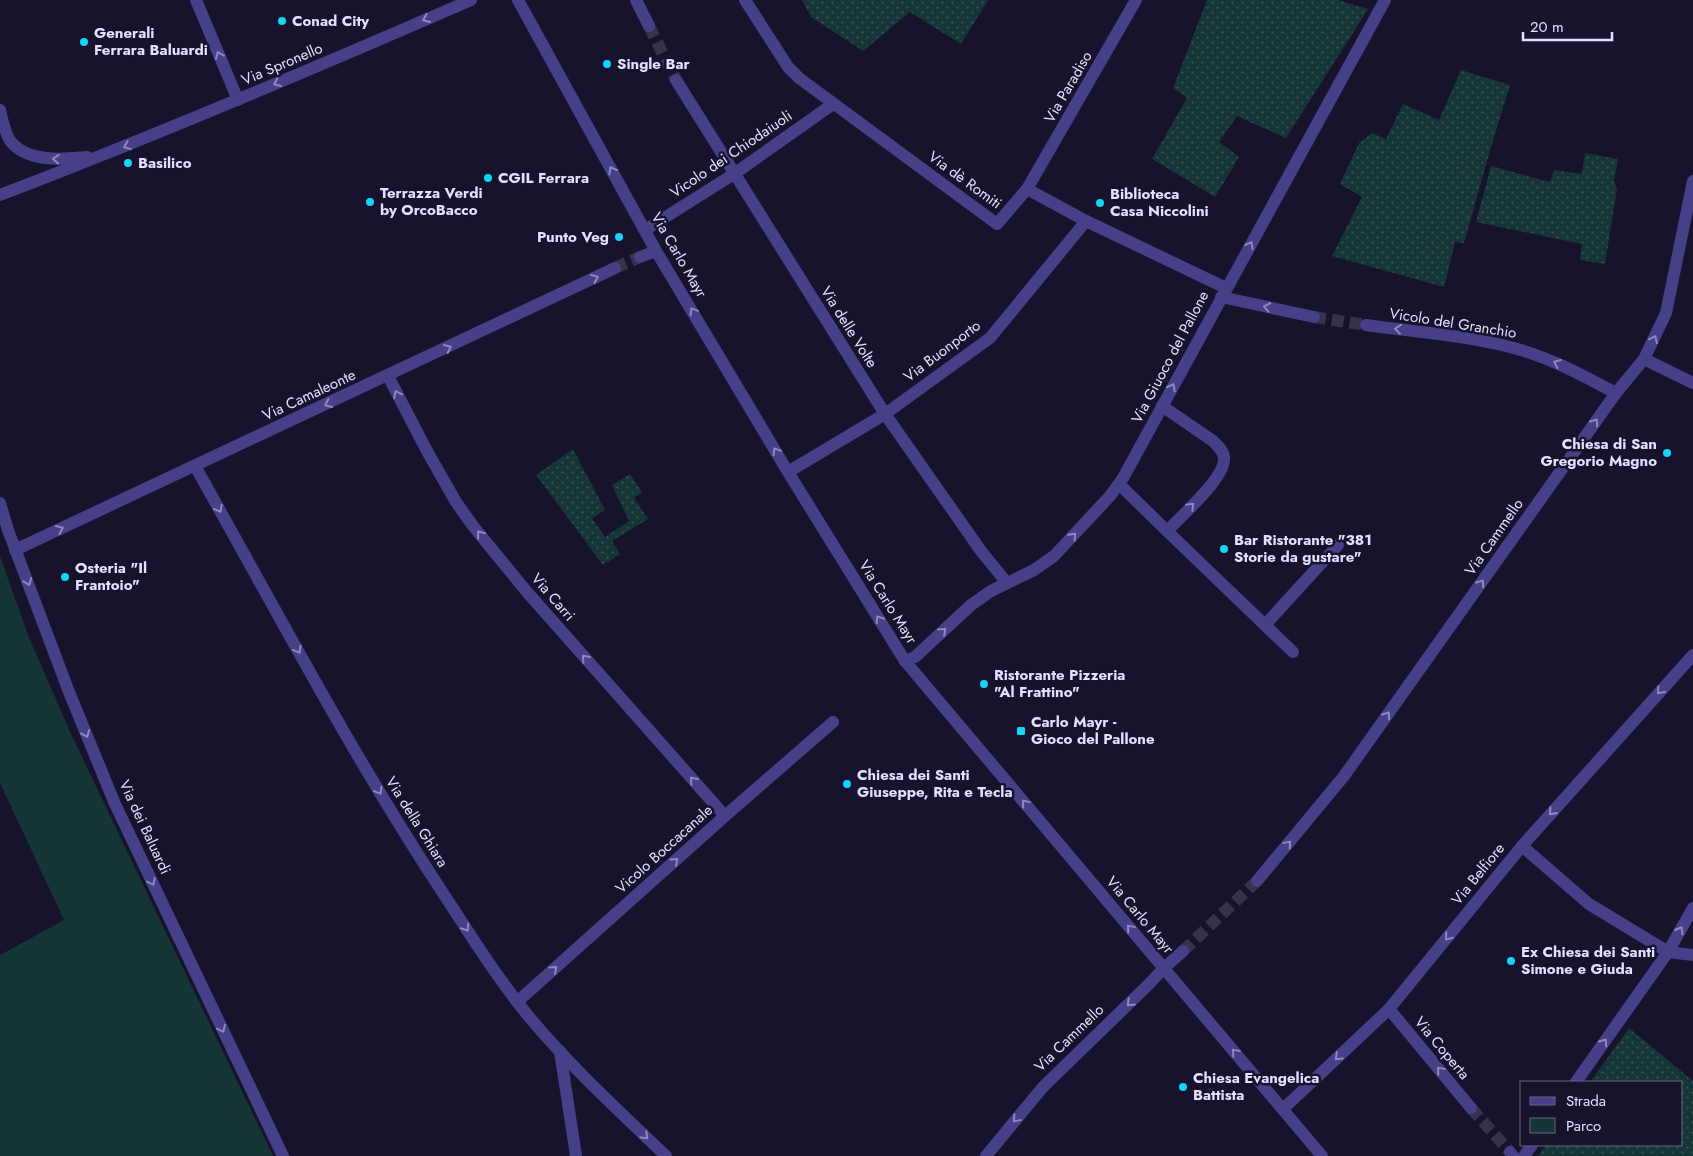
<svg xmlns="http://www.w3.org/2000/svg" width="1693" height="1156" viewBox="0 0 1693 1156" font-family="Jost,sans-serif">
<defs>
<pattern id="garden-dots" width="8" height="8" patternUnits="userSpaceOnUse" patternTransform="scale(1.25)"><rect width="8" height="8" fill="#163536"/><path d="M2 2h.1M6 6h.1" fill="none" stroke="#385254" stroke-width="1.8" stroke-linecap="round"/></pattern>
</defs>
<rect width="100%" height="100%" fill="#18132c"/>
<polygon fill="#163536" points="0,556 28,635 71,734 273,1156 0,1156 0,955 64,920 0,783"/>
<g fill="url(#garden-dots)">
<polygon points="802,0 988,0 961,44 910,12 863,51 811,17"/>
<polygon points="1207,0 1338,0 1368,9 1286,138 1237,116 1219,142 1239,157 1215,197 1152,159 1187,98 1173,88"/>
<polygon points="1461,70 1510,85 1492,144 1464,243 1455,242 1444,287 1332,256 1362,197 1340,184 1359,143 1372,133 1386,139 1403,104 1439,120"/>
<polygon points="1585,153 1618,159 1614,180 1617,189 1605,264 1580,260 1582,244 1476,222 1491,166 1550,182 1554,170 1582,174"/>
<polygon points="573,449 605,510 592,518 605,537 629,521 612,485 630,474 642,492 634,498 648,519 612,541 620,554 603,565 536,475"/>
<polygon points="1629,1028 1693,1081 1693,1156 1538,1156 1546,1145 1682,1145 1682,1082 1590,1082"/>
</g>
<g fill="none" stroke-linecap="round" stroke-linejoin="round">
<g stroke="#36324c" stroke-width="12" stroke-dasharray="12 6" stroke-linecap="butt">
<polyline points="649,26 676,80"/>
<polyline points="615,268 640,257"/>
<polyline points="1314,317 1366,325"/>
<polyline points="1183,951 1257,881"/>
<polyline points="1471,1108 1510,1152"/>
</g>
<g stroke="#464089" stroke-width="12">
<polyline points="196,0 238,100"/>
<polyline points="518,0 656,251 788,472 905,661 1322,1156"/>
<polyline points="636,0 649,26"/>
<polyline points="745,0 788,67 799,78 997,224 1027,189 1086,221 1226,288"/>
<polyline points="676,80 885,414 981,551 1007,583"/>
<path d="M0,110C2,119 6,137 12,143C30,163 64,159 87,157"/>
<polyline points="1027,189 1136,0"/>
<path d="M0,195C159,134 315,68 471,0"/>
<polyline points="645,230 734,174 833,104"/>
<polyline points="640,257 656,251"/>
<polyline points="1221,297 1314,317"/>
<path d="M1366,325C1416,332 1473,336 1521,350C1555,360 1585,377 1616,393"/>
<polyline points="1644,359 1693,383"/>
<polyline points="388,376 427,451 456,502 473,526 527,592 725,816"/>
<path d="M195,466C275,608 351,753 441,890C469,933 497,978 530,1018C571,1067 620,1112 666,1156"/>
<polyline points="788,472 885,414 990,338 1086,221"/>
<path d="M1119,484L1167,531C1181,516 1223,480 1224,460C1225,452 1218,446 1213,441L1162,406"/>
<polyline points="0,503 8,530 69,692 115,804 283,1156"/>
<polyline points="1167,531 1293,652"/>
<polyline points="15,550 615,268"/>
<polyline points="1265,625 1338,545"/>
<polyline points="905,661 915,657 971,605 991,591 1034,570 1054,556 1110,496 1123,478 1385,0"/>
<polyline points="1522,846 1589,904 1668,952 1693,955"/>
<polyline points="1257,881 1344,776 1616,393 1644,359 1666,313 1693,181"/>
<polyline points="517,1002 725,816 833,722"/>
<polyline points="1389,1009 1471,1108"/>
<polyline points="560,1051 576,1156"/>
<polyline points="1576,1082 1668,952 1693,908"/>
<polyline points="1283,1109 1389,1009 1522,846 1693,655"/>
<polyline points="1510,1152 1513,1156"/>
<polyline points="986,1156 1043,1087 1147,986 1164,968 1183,951"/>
<polyline points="1524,1156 1532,1145"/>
</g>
</g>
<defs><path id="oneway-chevron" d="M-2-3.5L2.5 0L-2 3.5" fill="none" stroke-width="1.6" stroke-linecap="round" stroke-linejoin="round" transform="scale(1.25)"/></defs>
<g stroke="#8d88be">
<use href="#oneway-chevron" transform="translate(426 19) rotate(156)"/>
<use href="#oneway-chevron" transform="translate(219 55) rotate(-113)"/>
<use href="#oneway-chevron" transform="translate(277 83) rotate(157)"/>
<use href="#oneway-chevron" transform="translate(127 146) rotate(158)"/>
<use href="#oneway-chevron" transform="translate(56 159) rotate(-176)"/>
<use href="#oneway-chevron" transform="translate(612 170) rotate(-119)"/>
<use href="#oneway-chevron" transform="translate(1250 245) rotate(-61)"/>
<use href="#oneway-chevron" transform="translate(595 278) rotate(-25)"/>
<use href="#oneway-chevron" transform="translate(1267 307) rotate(-168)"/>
<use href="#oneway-chevron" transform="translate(693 311) rotate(-121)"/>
<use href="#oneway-chevron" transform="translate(1398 329) rotate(-173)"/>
<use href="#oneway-chevron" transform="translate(1654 339) rotate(-65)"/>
<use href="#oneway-chevron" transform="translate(448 348) rotate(-25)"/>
<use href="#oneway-chevron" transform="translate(1557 363) rotate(-157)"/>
<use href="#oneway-chevron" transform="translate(1172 387) rotate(-62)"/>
<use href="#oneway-chevron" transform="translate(397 394) rotate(-116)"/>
<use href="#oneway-chevron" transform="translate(328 404) rotate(155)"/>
<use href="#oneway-chevron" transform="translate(1595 422) rotate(-55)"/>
<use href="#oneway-chevron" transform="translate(776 451) rotate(-121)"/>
<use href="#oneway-chevron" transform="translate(1191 506) rotate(-46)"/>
<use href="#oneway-chevron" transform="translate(219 509) rotate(61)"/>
<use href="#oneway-chevron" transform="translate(60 529) rotate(-25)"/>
<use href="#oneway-chevron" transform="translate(480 534) rotate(-128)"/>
<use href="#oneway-chevron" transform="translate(1073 536) rotate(-47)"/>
<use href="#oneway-chevron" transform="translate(28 582) rotate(69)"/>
<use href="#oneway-chevron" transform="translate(1481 583) rotate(-55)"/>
<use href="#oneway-chevron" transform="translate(879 619) rotate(-122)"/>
<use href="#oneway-chevron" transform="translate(943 631) rotate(-42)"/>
<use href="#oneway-chevron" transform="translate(298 650) rotate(61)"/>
<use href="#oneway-chevron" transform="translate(585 658) rotate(-132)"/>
<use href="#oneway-chevron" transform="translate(1660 691) rotate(132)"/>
<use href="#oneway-chevron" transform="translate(1387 715) rotate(-55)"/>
<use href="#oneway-chevron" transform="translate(86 734) rotate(68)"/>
<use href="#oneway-chevron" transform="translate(693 780) rotate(-132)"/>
<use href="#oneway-chevron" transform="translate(379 791) rotate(59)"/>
<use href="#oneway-chevron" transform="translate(1025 803) rotate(-130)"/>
<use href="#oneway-chevron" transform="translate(1552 812) rotate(132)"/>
<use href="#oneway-chevron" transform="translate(1288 844) rotate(-50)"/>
<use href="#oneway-chevron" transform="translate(675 861) rotate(-42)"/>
<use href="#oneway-chevron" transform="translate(152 882) rotate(65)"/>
<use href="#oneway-chevron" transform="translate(466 928) rotate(57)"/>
<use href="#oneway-chevron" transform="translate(1130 928) rotate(-130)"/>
<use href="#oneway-chevron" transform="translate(1680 930) rotate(-60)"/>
<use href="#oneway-chevron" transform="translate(1448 937) rotate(129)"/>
<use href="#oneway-chevron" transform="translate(554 969) rotate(-42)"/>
<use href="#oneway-chevron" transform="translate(1130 1003) rotate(136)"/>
<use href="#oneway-chevron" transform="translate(222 1029) rotate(65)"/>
<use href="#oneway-chevron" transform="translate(1604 1042) rotate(-55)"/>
<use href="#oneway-chevron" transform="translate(1235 1052) rotate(-130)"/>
<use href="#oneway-chevron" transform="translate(1338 1057) rotate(137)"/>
<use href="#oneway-chevron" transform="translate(1440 1070) rotate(-130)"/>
<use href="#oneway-chevron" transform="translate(1016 1119) rotate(130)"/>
<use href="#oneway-chevron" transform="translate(645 1136) rotate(44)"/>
</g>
<g fill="#12d6f6" stroke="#18132c" stroke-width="2">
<circle cx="282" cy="21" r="5"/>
<circle cx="84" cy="42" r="5"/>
<circle cx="607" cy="64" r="5"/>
<circle cx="128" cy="163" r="5"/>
<circle cx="488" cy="178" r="5"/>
<circle cx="370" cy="202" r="5"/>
<circle cx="1100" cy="203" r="5"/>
<circle cx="619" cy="237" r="5"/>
<circle cx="1667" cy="453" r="5"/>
<circle cx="1224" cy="549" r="5"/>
<circle cx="65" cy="577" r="5"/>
<circle cx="984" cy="684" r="5"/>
<rect x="1016" y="726" width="10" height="10" rx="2.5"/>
<circle cx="847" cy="784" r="5"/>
<circle cx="1511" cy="961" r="5"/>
<circle cx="1183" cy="1087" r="5"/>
</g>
<g text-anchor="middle" stroke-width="5" stroke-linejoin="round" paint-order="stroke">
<g font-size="15" font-weight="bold" fill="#e3dffe" stroke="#18132c" text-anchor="start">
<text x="292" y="26">Conad City</text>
<text x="94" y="38">Generali<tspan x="94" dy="17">Ferrara Baluardi</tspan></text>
<text x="617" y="69">Single Bar</text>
<text x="138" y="168">Basilico</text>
<text x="498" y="183">CGIL Ferrara</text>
<text x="380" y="198">Terrazza Verdi<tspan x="380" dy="17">by OrcoBacco</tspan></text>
<text x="1110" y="199">Biblioteca<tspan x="1110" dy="17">Casa Niccolini</tspan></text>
<text x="609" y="242" text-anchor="end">Punto Veg</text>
<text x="1657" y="449" text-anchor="end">Chiesa di San<tspan x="1657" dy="17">Gregorio Magno</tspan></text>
<text x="1234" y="545">Bar Ristorante "381<tspan x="1234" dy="17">Storie da gustare"</tspan></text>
<text x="75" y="573">Osteria "Il<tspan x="75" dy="17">Frantoio"</tspan></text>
<text x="994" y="680">Ristorante Pizzeria<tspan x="994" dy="17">"Al Frattino"</tspan></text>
<text x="1031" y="727">Carlo Mayr -<tspan x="1031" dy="17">Gioco del Pallone</tspan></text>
<text x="857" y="780">Chiesa dei Santi<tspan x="857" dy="17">Giuseppe, Rita e Tecla</tspan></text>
<text x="1521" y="957">Ex Chiesa dei Santi<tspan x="1521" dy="17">Simone e Giuda</tspan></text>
<text x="1193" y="1083">Chiesa Evangelica<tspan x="1193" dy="17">Battista</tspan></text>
</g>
<g font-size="15" fill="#e3dffe" stroke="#18132c">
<text transform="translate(282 64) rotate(-23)" y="5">Via Spronello</text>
<text transform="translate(1068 87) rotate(-60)" y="5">Via Paradiso</text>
<text transform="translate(731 154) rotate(-34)" y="5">Vicolo dei Chiodaiuoli</text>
<text transform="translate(965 180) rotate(36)" y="5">Via dè Romiti</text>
<text transform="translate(679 255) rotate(60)" y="5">Via Carlo Mayr</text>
<text transform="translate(1453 323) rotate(9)" y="5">Vicolo del Granchio</text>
<text transform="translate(849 327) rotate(58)" y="5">Via delle Volte</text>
<text transform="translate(942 351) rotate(-37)" y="5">Via Buonporto</text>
<text transform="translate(1170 357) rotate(-62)" y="5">Via Giuoco del Pallone</text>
<text transform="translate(309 395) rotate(-25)" y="5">Via Camaleonte</text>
<text transform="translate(1494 537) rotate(-55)" y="5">Via Cammello</text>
<text transform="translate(553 597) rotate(49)" y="5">Via Carri</text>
<text transform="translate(888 602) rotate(58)" y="5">Via Carlo Mayr</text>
<text transform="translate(417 822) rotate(58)" y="5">Via della Ghiara</text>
<text transform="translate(145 827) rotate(65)" y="5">Via dei Baluardi</text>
<text transform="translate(664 849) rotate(-42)" y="5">Vicolo Boccacanale</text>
<text transform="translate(1478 874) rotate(-51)" y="5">Via Belfiore</text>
<text transform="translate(1140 915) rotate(50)" y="5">Via Carlo Mayr</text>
<text transform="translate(1069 1038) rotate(-44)" y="5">Via Cammello</text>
<text transform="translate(1442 1048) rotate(50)" y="5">Via Coperta</text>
</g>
</g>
<rect x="1520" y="1081" width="162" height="65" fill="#18132c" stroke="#696580"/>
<rect x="1530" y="1097" width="25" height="8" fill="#464089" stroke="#696580"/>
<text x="1566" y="1106" font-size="15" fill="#e3dffe">Strada</text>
<rect x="1530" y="1118" width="25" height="15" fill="#163536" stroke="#696580"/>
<text x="1566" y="1131" font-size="15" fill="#e3dffe">Parco</text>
<path d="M1523 32v8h89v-8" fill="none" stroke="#e3dffe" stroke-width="2.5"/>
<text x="1530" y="32" font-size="15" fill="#e3dffe" stroke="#18132c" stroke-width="4" paint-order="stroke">20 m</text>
</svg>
